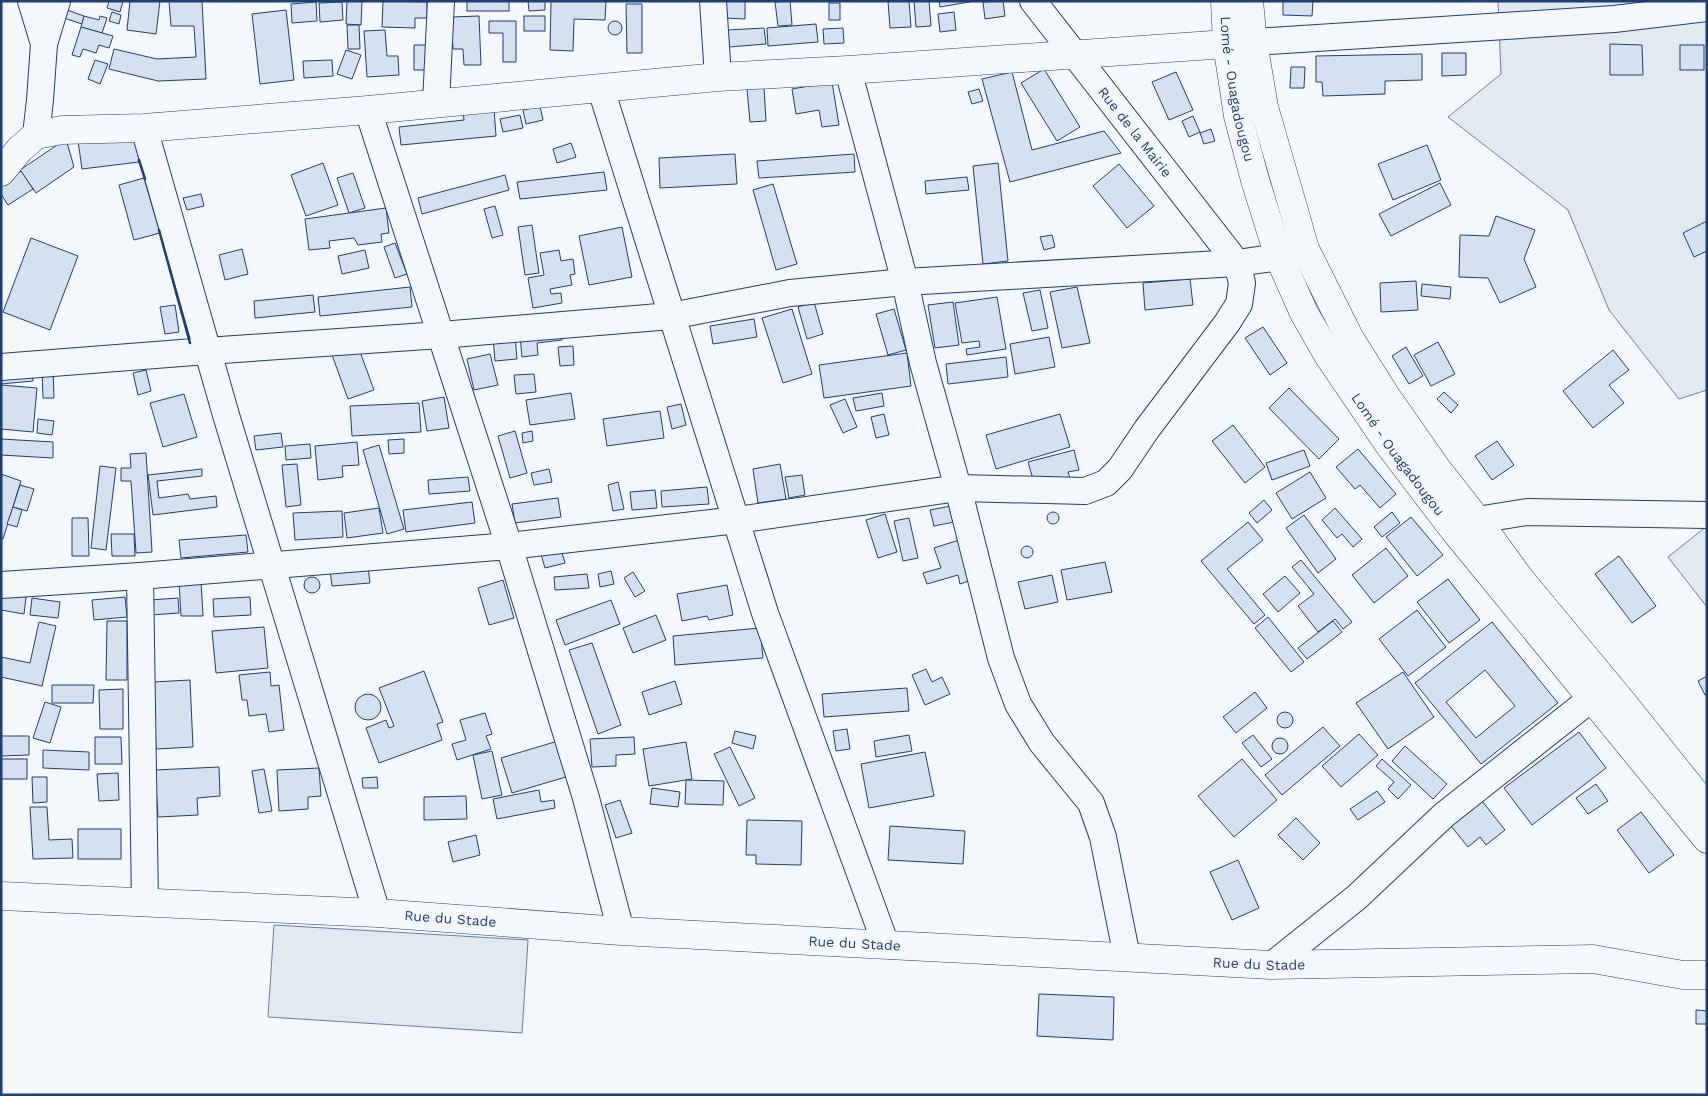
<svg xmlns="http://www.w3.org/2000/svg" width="1708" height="1096" viewBox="0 0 1708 1096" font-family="'Work Sans',sans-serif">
<rect width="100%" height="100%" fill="#f4f7fb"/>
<g fill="#e3e9f0" stroke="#687fa3">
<polygon points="1498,1 1707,1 1707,390 1679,399 1609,310 1568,210 1448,117 1501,74"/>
<polygon points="1707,526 1707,607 1668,557"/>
<polygon points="274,925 528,940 522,1033 268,1017"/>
</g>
<g fill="#d5e0f0" stroke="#1d3f73" fill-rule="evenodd">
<polygon points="109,1 123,1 120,12 107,8"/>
<polygon points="130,1 160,1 156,34 127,30"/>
<polygon points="169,1 202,1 206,79 158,81 109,69 114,49 157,59 196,57 194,26 171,26"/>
<polygon points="347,1 362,1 361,25 346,24"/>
<polygon points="383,1 427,2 427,18 415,18 415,28 382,27"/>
<rect x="467" y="1" width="42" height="10"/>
<polygon points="528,1 545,1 545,10 529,11"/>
<polygon points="551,1 606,1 605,20 574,19 573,51 550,50"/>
<polygon points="726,1 745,1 745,19 725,18"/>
<polygon points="790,1 792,25 778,26 775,2"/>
<polygon points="888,1 909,1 911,27 890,28"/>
<polygon points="914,1 929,1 931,26 916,27"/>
<polygon points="939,1 975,1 940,7"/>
<polygon points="1003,1 1005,16 985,19 983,2"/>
<polygon points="1283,1 1313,1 1312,16 1283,15"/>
<polygon points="316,2 317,21 292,23 291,4"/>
<polygon points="342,2 343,20 320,22 319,3"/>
<rect x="829" y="3" width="11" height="17"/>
<polygon points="626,4 642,4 642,53 627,53"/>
<polygon points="67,10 84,16 82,24 64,18"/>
<polygon points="286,10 294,80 260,84 252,14"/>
<polygon points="112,12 121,15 119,24 109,21"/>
<polygon points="954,12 956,30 940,32 938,14"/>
<polygon points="84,16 99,20 100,16 107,18 102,33 81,27"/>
<polygon points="479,16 481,65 464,65 463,49 453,49 451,17"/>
<rect x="524" y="16" width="21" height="15"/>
<circle cx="615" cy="28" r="7"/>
<polygon points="489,21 516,21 516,62 503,62 503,33 489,33"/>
<polygon points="816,24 818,42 768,46 767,28"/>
<polygon points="347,25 359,25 360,49 348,49"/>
<polygon points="81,27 113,36 109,48 99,45 96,53 83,49 80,57 72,55"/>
<polygon points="764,28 766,44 729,47 728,30"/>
<polygon points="843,28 844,43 824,44 823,29"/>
<polygon points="385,30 387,56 398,56 399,75 367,77 364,31"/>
<polygon points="1610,44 1642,45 1643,75 1610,75"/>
<polygon points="414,45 427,45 426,70 414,70"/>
<rect x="1680" y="45" width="24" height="25"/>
<polygon points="346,50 361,55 352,79 337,74"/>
<polygon points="1442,53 1466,53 1466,75 1442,76"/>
<polygon points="1422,54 1422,80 1385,81 1385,94 1323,96 1322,82 1316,82 1316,56"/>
<polygon points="95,60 108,64 100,84 88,79"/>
<polygon points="332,60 333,76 304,78 303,61"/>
<polygon points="1291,67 1305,67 1304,88 1290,88"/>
<polygon points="1044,69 1080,127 1057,141 1021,83"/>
<polygon points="1012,72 1032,150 1104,131 1121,153 1010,182 982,79"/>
<polygon points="1176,72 1193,110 1169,120 1152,82"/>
<polygon points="832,82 839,125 822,127 819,110 796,114 792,89"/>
<polygon points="764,88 766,121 750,122 747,89"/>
<polygon points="979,89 983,101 972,104 968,92"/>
<polygon points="540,106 543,120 526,124 523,110"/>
<polygon points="494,109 496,136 401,145 399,127 464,120 463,112"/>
<polygon points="520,115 523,128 503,132 500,119"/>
<polygon points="1193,116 1200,132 1189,137 1182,121"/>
<polygon points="1211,129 1215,141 1204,144 1200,133"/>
<polygon points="135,134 139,162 82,169 78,141"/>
<polygon points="66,139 74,167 36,193 20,170"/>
<polygon points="571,143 576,157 557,163 553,149"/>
<polygon points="1427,145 1441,180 1393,200 1378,164"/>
<polygon points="735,154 737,184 660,188 659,158"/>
<polygon points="854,154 855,172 759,178 757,161"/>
<polygon points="323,163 338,205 306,216 291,175"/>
<polygon points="998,163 1008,261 983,264 973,166"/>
<polygon points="1119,164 1154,206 1127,228 1093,186"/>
<polygon points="21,171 33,189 8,205 1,194 1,185"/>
<polygon points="604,172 607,190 520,199 517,182"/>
<polygon points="353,173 365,208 349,213 337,178"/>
<polygon points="505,175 509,190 422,214 418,198"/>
<polygon points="967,177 969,190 926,194 925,181"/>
<polygon points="144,178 160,233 134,240 119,185"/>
<polygon points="1440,183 1451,205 1391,236 1379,214"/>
<polygon points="773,184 797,264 776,270 753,190"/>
<polygon points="201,194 204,206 187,210 183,198"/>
<polygon points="495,206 503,235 492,238 484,209"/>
<polygon points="386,208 389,233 381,234 382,242 358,245 354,238 329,241 330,248 309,250 305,219"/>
<polygon points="1496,216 1535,230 1524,259 1536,287 1500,303 1488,278 1459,277 1460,235 1489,236"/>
<polygon points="1707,221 1707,251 1694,257 1683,233"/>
<polygon points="532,225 539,273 525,275 518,227"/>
<polygon points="622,227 632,277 589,285 579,236"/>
<polygon points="1052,235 1055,247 1044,250 1040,237"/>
<polygon points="31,238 78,256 50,330 3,312"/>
<polygon points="395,243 407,274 395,278 384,247"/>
<polygon points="242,249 248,274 225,280 219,255"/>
<polygon points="365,250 369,268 342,274 338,256"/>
<polygon points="559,250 561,261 573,259 575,274 570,275 572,285 550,289 551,294 561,293 562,303 533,308 528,278 544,275 540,253"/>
<polygon points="1190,279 1193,305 1145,310 1143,283"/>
<polygon points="1416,281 1418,310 1381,312 1380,283"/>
<polygon points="1422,284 1451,287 1450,299 1421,296"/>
<polygon points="410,287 412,307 320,316 318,297"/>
<polygon points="1077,287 1090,343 1062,348 1050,292"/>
<polygon points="1040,290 1048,328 1032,331 1023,293"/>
<polygon points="313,295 315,312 255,318 254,301"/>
<polygon points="997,297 1006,349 967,355 966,349 980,347 979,341 962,343 955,303"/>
<polygon points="814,302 823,334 807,339 798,307"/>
<polygon points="953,302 959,345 935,348 928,305"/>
<polygon points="175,305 179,332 165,334 160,307"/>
<polygon points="792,309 812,374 783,383 762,318"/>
<polygon points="894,309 906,350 888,355 876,314"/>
<polygon points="754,319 757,337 713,344 710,326"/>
<polygon points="1263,327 1287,363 1270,375 1245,338"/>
<polygon points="561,331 562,340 537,343 538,355 522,357 520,336"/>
<polygon points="515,335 517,359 495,361 493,337"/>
<polygon points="1049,337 1055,367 1015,374 1010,344"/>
<polygon points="1438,342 1455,374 1431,386 1414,355"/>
<polygon points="358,346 374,390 348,399 332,355"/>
<polygon points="573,346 574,365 560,366 558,347"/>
<polygon points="1406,347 1423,376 1409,384 1392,356"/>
<polygon points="1613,350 1629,370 1609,385 1624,403 1593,428 1563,391"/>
<polygon points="907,353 911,386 824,398 819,365"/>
<polygon points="490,354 498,385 474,390 467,359"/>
<polygon points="1006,357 1008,377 948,384 946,364"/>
<polygon points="42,368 53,368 54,398 43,398"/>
<polygon points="32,370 33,381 1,384 1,372"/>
<polygon points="146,370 151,391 138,395 133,373"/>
<polygon points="534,374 536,392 516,394 514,375"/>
<polygon points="1,385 37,388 33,432 1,429"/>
<polygon points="1289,388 1339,439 1319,459 1269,408"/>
<polygon points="1444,392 1458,405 1451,413 1437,399"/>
<polygon points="571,393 575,419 530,425 526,400"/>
<polygon points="882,393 884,406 856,411 853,398"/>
<polygon points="184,394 197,437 163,447 150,403"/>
<polygon points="444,397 449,428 427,431 422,401"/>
<polygon points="845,399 857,427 843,433 830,405"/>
<polygon points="419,403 421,432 352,436 350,406"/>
<polygon points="681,404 686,425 672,429 667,407"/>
<polygon points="660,411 664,438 607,446 603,419"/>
<polygon points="884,414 889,435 876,438 871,417"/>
<polygon points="1060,414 1070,447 996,469 986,435"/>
<polygon points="38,419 54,421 52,435 37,433"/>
<polygon points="1233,425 1265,467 1245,483 1212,441"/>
<polygon points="515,431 527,473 510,478 498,436"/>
<polygon points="532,431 533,441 523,443 522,433"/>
<polygon points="281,433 283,447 256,450 254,436"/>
<polygon points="1,439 53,442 53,458 1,455"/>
<polygon points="404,439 404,453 389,454 388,440"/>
<polygon points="1497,441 1514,465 1492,480 1475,456"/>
<polygon points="357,442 359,465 342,466 343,477 318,480 315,446"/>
<polygon points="310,444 311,458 286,460 285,446"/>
<polygon points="379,445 404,529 387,534 363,450"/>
<polygon points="1358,449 1396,494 1380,508 1360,485 1355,489 1336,467"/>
<polygon points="1074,450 1079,470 1068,472 1070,478 1033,479 1028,462"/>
<polygon points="1304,450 1310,466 1272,480 1266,463"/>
<polygon points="146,453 152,552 136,553 131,481 121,481 121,468 131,468 130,454"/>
<polygon points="297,464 301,505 286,507 282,465"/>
<polygon points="780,464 786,499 758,503 753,469"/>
<polygon points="100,466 116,468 106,550 91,548"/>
<polygon points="202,469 202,476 157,481 159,498 188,494 190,499 216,496 217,507 153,515 148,475"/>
<polygon points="549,469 552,482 534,485 531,473"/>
<polygon points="1310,472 1326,498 1292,519 1276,493"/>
<polygon points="1,474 21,481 3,539 1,539"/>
<polygon points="802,475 805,495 789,498 785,477"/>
<polygon points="468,477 470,491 429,494 428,480"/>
<polygon points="618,482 624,509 613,511 608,485"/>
<polygon points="20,485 34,489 27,511 13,507"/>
<polygon points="707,487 709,504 662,507 661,491"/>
<polygon points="655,490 657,508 632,510 630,492"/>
<polygon points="558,498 561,517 515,523 512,504"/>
<polygon points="1264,500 1272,510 1257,523 1249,513"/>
<polygon points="472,502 475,523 406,532 403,510"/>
<polygon points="951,506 954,522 934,526 930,510"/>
<polygon points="13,507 22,510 17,527 7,524"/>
<polygon points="379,508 383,533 347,538 344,513"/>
<polygon points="1335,508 1362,539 1353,547 1342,534 1337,538 1322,520"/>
<polygon points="342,511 343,537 295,540 293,513"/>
<circle cx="1053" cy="518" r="6"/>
<polygon points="1392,512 1400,523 1382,537 1374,527"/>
<polygon points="885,514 897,552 878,558 866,520"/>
<polygon points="1304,515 1336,559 1318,573 1286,528"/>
<polygon points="1411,517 1443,555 1417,576 1386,537"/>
<polygon points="72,518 88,518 89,556 72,556"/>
<polygon points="909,518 918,558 903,561 894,521"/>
<polygon points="1248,522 1263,540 1227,569 1265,615 1254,624 1201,561"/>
<polygon points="111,534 134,534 135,556 112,556"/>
<polygon points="246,535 248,552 181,558 179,540"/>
<polygon points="959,540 972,580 960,584 958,575 927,584 923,573 941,568 934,548"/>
<circle cx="1027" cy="552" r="6"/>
<polygon points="560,546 565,563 545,568 540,551"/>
<polygon points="1386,548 1408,576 1374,603 1352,575"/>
<polygon points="1619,556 1656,606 1632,623 1595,574"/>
<polygon points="1301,560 1352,622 1343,629 1335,619 1318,632 1298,606 1314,594 1292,567"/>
<polygon points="1105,562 1112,592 1067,600 1061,570"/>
<polygon points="368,567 370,583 332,586 330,570"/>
<polygon points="611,571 614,584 600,587 598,574"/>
<polygon points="633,572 645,591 635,597 624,578"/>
<polygon points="587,574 589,588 555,590 554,577"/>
<polygon points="1052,575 1058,602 1025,609 1018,582"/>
<polygon points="1285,576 1300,593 1278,612 1263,594"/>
<circle cx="312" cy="585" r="8"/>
<polygon points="1448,579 1480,620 1449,643 1417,602"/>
<polygon points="503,580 514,618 489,625 478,588"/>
<polygon points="179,582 201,582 203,616 181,616"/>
<polygon points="727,585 733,615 709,620 707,616 682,621 677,594"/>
<polygon points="1,594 26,597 24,614 1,610"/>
<polygon points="125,597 127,617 94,620 92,600"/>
<polygon points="250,597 251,615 214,617 213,599"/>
<polygon points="32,598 60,602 58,618 30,615"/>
<polygon points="178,598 179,613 151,615 150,600"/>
<polygon points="611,600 620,624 565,645 556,620"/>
<polygon points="1417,610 1446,647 1408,676 1379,639"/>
<polygon points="656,615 666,640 633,653 623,628"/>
<polygon points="1268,617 1304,662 1291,672 1255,628"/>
<polygon points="107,621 127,621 127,680 106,680"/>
<polygon points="1333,621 1342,632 1307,659 1298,648"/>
<polygon points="39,622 56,626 42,686 1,677 1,657 30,663"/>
<path d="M1492,622L1558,703L1481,764L1415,683ZM1485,670L1515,706L1476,738L1446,702Z"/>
<polygon points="264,627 268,668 216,673 212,631"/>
<polygon points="760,628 763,658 675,665 673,636"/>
<polygon points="592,643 621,725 598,734 569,650"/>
<polygon points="926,669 932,682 942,677 950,694 925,705 912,675"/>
<polygon points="424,671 443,722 437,724 442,740 379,763 366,728 386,720 389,728 394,726 379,688"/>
<polygon points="270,672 271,686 279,685 284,730 269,732 266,714 249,716 247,700 242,700 239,675"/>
<polygon points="1403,672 1434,717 1388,749 1356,703"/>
<polygon points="1707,676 1707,694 1705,695 1698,681"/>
<polygon points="190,680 193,747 156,749 153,682"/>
<polygon points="675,681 682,704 649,715 642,692"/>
<polygon points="52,685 94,685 93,703 52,703"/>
<polygon points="907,688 909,711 824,717 822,694"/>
<polygon points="123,689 123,729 100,729 99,690"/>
<polygon points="1255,692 1267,708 1236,733 1223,717"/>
<circle cx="368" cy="707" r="13"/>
<polygon points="45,702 61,707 50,743 33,738"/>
<circle cx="1285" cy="720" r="8"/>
<polygon points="485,713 492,734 486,736 491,749 457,760 452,744 466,740 460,720"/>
<polygon points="1323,727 1340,746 1282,795 1265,775"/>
<polygon points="847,729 850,749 836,751 833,731"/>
<polygon points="735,731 756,736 753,749 732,743"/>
<polygon points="1579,732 1606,768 1532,825 1504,788"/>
<polygon points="1359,734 1378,755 1341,787 1322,766"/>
<polygon points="909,735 912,751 876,757 874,741"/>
<polygon points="1253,735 1272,759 1261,767 1242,743"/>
<polygon points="1,736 29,736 29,755 1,756"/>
<polygon points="95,737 121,737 122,764 95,764"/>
<polygon points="634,737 635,754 616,755 616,766 592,767 590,739"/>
<circle cx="1280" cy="746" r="8"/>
<polygon points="558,741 569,776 512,793 501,758"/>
<polygon points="686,742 692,779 649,786 643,749"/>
<polygon points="1405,746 1447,784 1433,799 1392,761"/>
<polygon points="730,747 755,798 739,806 714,754"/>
<polygon points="43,750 89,752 89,770 43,768"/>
<polygon points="492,751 502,795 482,799 473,755"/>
<polygon points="925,752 934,796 869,808 861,764"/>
<rect x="1" y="759" width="26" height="20"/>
<polygon points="1242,759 1277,800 1234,837 1198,796"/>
<polygon points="1382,759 1411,785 1398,799 1388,789 1394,782 1376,766"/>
<polygon points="219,767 220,796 197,798 198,815 158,817 155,770"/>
<polygon points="319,768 321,796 308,797 308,809 279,811 277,770"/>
<polygon points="264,769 272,811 259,813 252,771"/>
<polygon points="118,773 119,800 99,801 97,774"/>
<polygon points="32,777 47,777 47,802 33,803"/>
<polygon points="377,777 378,788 363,788 362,778"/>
<polygon points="686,780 724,781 723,805 685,804"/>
<polygon points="1596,784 1608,801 1588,814 1576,798"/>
<polygon points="652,788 680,792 678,807 650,804"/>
<polygon points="539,790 541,802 554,800 555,808 497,819 493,799"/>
<polygon points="1377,791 1385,802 1358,820 1350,809"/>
<polygon points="466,796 467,819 424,820 424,797"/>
<polygon points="620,800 632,833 616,838 605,805"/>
<polygon points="1482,801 1505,830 1486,845 1480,837 1468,847 1451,826"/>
<polygon points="30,807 47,807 49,840 72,839 73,858 33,859"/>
<polygon points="1641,812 1674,855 1649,873 1617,830"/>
<polygon points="1296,818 1320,843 1303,860 1278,835"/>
<polygon points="747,820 802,821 801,865 756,864 756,855 746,855"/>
<polygon points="890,826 965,831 963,864 888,860"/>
<rect x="78" y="829" width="43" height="30"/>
<polygon points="476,835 480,855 453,862 448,842"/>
<polygon points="1238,860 1259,908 1232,920 1210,872"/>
<polygon points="1039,994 1114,997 1113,1040 1037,1036"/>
<polygon points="1696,1010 1707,1011 1707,1024 1696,1024"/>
</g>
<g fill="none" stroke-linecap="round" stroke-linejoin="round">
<defs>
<g id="minor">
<polyline points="31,1 44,44"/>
<polyline points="713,1 718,77"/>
<polyline points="1253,42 1614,19 1707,8"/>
<polyline points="848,70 905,282 923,363 958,488 1001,658 1018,704 1042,743 1091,803 1103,837 1127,957"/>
<polyline points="601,89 765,613 886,945"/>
<polyline points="436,103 441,1"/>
<polyline points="368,110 509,546 586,798 621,931"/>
<polyline points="144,128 226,415 377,913"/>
<polyline points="36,135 40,100 44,44 57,1"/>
<polyline points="1,367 207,351 441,335 671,316 790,293 905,282 1237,263 1279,257 1299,251"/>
<polyline points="1458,529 1477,520 1527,512 1707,515"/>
<polyline points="140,576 145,903"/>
<polyline points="1,585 140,576 509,546 737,520 958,488 1085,491 1106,483 1120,469 1147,429 1227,323 1239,304 1242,283 1237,263 1033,1"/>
<polyline points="1272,965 1357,897 1444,815 1592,698"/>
</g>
<g id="major">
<polyline points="1,172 19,150 36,135 62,130 144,128 368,110 718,77 848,70 1227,44"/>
<path id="s1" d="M1,896L377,913L621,931L1272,965L1593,959L1683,975H1707"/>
</g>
<g id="highway">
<path id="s2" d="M1225,1L1227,44L1238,116L1255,180L1279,257L1304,313L1328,355L1390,446L1454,530L1707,839"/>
<polyline points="1249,1 1253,42 1264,107 1305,249 1350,339 1386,396 1437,469 1477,520 1520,579 1623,703 1707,808"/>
</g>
</defs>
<use href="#minor" stroke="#1d3f73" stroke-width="28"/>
<use href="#major" stroke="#1d3f73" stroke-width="29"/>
<use href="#highway" stroke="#1d3f73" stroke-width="29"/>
<use href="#minor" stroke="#f4f7fb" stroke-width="26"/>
<use href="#major" stroke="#f4f7fb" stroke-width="28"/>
<use href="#highway" stroke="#f4f7fb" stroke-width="28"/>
<g stroke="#1d3f73" stroke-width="2.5">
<polyline points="139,160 145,179"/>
<polyline points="159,230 190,343"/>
</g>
</g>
<g text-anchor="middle" stroke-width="4" stroke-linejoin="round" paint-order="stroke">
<g font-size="14" fill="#1d3f73" stroke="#f4f7fb">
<text dy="5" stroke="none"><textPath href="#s2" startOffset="89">Lomé - Ouagadougou</textPath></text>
<text transform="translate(1135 132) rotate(52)" y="5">Rue de la Mairie</text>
<text dy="5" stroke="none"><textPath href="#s2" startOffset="494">Lomé - Ouagadougou</textPath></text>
<text dy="5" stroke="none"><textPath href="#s1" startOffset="450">Rue du Stade</textPath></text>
<text dy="5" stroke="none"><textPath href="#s1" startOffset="855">Rue du Stade</textPath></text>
<text dy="5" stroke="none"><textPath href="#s1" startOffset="1260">Rue du Stade</textPath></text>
</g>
</g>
<rect width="1708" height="1096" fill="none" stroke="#1d3f73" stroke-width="5"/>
</svg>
